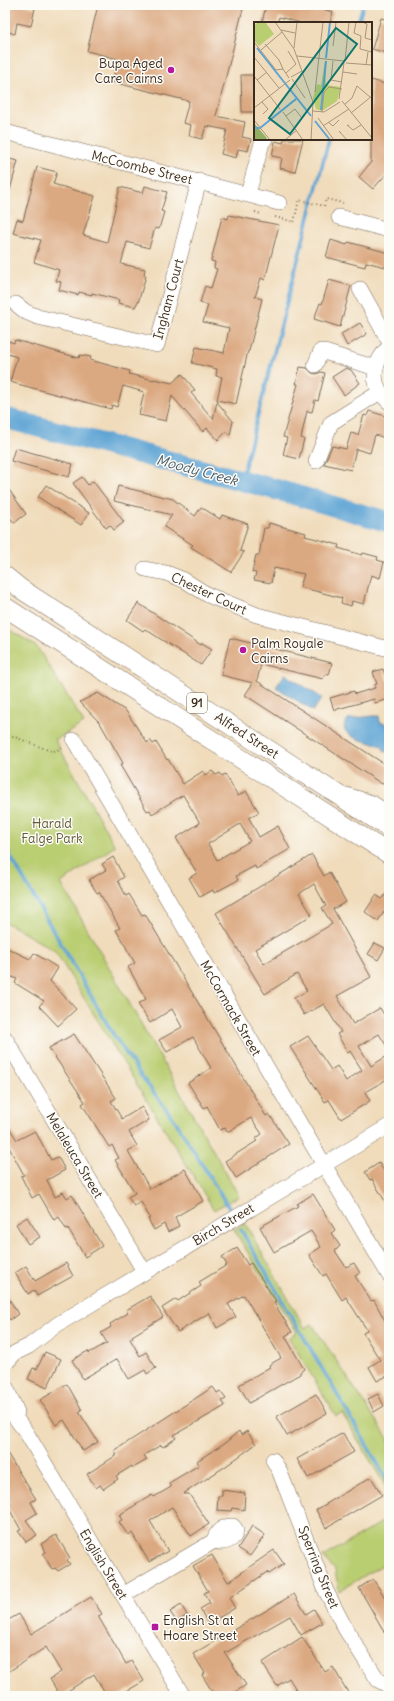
<svg xmlns="http://www.w3.org/2000/svg" width="394" height="1701" viewBox="0 0 394 1701" font-family="Delius,sans-serif">
<rect width="100%" height="100%" fill="#fdfcf7"/>
<filter id="ink" filterUnits="userSpaceOnUse"><feTurbulence type="fractalNoise" baseFrequency=".025" numOctaves="2"/><feDisplacementMap in="SourceGraphic" scale="8" xChannelSelector="R" yChannelSelector="G"/><feConvolveMatrix kernelMatrix="1 2 1 2 8 2 1 2 1" color-interpolation-filters="sRGB"/></filter>
<filter id="wash" filterUnits="userSpaceOnUse"><feTurbulence type="fractalNoise" baseFrequency=".012" numOctaves="4" result="noise"/><feDisplacementMap in="SourceGraphic" scale="16" xChannelSelector="R" yChannelSelector="G"/><feGaussianBlur stdDeviation="0.9" result="paint"/><feColorMatrix in="noise" values="0 0 0 0 0 0 0 0 0 0 0 0 0 0 0 0 0 1.4 0 .05"/><feComposite in="paint" operator="in"/></filter>
<g filter="url(#wash)">
<rect width="100%" height="100%" fill="#f0dcbb"/>
<g fill="#b9cd71" stroke="#7a7c48">
<polygon points="5,626 37,647 84,723 55,740 115,846 61,883 239,1196 214,1210 55,951 5,922"/>
<polygon points="245,1223 305,1328 312,1324 389,1440 389,1492 342,1413 336,1416 289,1338 297,1332 234,1230"/>
<polygon points="389,1518 389,1561 339,1591 335,1570 323,1557"/>
</g>
<g fill="#5fa4d4" stroke="#4d6779">
<polygon points="285,674 322,698 313,711 276,687"/>
<path d="M373,716H379L380,722L389,725L388,752H385L382,746C372,742 332,737 348,719Z"/>
</g>
<g fill="none" stroke-linecap="round" stroke-linejoin="round">
<g stroke="#5fa4d4" stroke-width="3.5">
<polyline points="358,23 363,5"/>
<polyline points="241,481 329,139"/>
<polyline points="5,847 113,1034 142,1077 176,1122 229,1208"/>
<polyline points="241,1230 389,1483"/>
</g>
<polyline stroke="#5fa4d4" stroke-width="21" points="5,418 278,490 389,522"/>
</g>
<g id="blocks">
<g fill="#dba981" fill-rule="evenodd">
<polygon points="7,5 25,5 35,8 31,26 17,23 15,34 5,31 5,12"/>
<polygon points="98,5 244,5 216,116 245,122 242,137 251,139 248,151 238,149 236,158 221,154 227,130 206,126 202,139 189,136 191,125 183,123 189,101 112,82 118,59 87,51"/>
<polygon points="266,5 308,5 333,12 330,23 301,23 279,17 277,23 262,23"/>
<polygon points="381,18 389,20 389,42 386,53 372,49"/>
<polygon points="241,75 255,75 255,112 242,112"/>
<polygon points="371,80 389,85 389,171 373,189 359,177 371,162"/>
<polygon points="284,139 303,139 295,172 280,168 282,158 272,156 275,141 283,143"/>
<polygon points="5,158 18,161 8,197 5,197"/>
<polygon points="37,167 57,172 53,184 95,196 83,235 107,242 120,187 143,193 145,186 167,192 161,211 164,212 159,229 155,228 149,248 127,242 121,264 145,269 144,275 146,276 143,286 138,303 137,303 135,307 118,303 119,300 92,293 92,295 79,292 78,295 59,290 61,282 56,281 59,270 34,262 41,240 13,233 17,219 23,221"/>
<polygon points="229,215 279,225 265,280 261,278 255,297 262,299 249,351 248,351 236,404 217,400 222,377 216,376 217,369 192,363 196,347 224,353 229,328 203,322 208,305 200,303 205,286 211,288 217,269 214,268 215,262 211,261 222,217 228,219"/>
<polygon points="331,240 347,245 348,242 389,253 389,268 366,262 365,267 326,257"/>
<polygon points="329,280 351,286 340,327 314,319 320,303 322,304"/>
<polygon points="360,323 367,334 347,346 341,334"/>
<polygon points="5,340 14,343 15,340 79,358 80,355 91,357 90,360 130,371 129,374 154,380 154,379 172,383 182,374 195,390 191,393 213,419 217,402 233,421 230,435 226,432 218,440 207,428 203,432 172,396 166,421 139,415 144,392 123,386 117,407 112,405 111,409 10,382 17,357 5,353"/>
<polygon points="300,367 307,368 312,373 316,374 321,372 325,373 318,401 315,400 312,412 307,411 301,438 304,439 299,459 283,455 287,438 283,437 298,384 296,384"/>
<polygon points="346,368 351,370 360,383 344,395 332,377"/>
<polygon points="369,411 389,417 389,439 375,435 370,453 356,449 351,470 324,464 332,446 346,449 351,433 358,435 364,415 367,416"/>
<polygon points="15,448 73,464 69,477 11,461"/>
<polygon points="82,477 88,485 93,481 124,522 114,530 110,525 106,528 73,483"/>
<polygon points="5,484 26,514 14,523 5,510"/>
<polygon points="46,485 89,513 81,525 38,497"/>
<polygon points="118,486 173,499 195,516 201,507 220,519 222,515 248,524 240,551 244,552 231,572 191,547 193,545 164,527 172,515 114,501"/>
<polygon points="269,523 306,533 305,536 339,545 338,548 362,555 363,553 378,557 377,560 384,562 380,578 371,575 364,604 352,601 351,606 341,603 342,598 300,587 304,574 274,568 271,583 254,580 256,573 252,572 256,555 259,555 264,528 268,528"/>
<polygon points="138,603 201,645 202,643 212,649 201,665 145,629 143,631 127,620"/>
<polygon points="230,638 332,663 329,675 325,674 323,679 261,664 257,681 389,767 389,782 382,784 245,695 253,683 221,675"/>
<polygon points="383,669 387,681 389,681 389,699 375,703 374,699 334,710 330,698 354,691 355,694 375,688 374,685 377,684 373,672"/>
<path d="M98,693L126,711L147,743L150,740L153,744L156,742L167,760L168,759L183,784L203,771L206,775L212,771L216,775L220,773L222,776L225,774L238,796L246,791L259,812L249,818L259,837L278,826L290,849L256,869L255,866L236,876L238,880L214,893L213,890L200,897L189,878L197,873L176,838L200,823L183,795L152,814L150,810L147,811L120,765L123,763L100,723L80,702ZM240,824L250,841L217,860L208,844Z"/>
<path d="M312,855L324,876L329,872L346,902L333,909L371,977L337,996L353,1024L380,1008L389,1023V1050L379,1034L359,1046L371,1066L389,1055V1078L365,1092L370,1101L341,1119L329,1100L325,1102L290,1047L308,1036L331,1070L337,1066L346,1081L362,1070L350,1051L348,1053L337,1034L341,1032L324,1004L304,1015L294,998L307,991L297,974L265,994L216,913ZM314,884L326,906L322,908L332,924L264,964L255,949L312,915L299,894Z"/>
<polygon points="113,857 124,877 118,881 126,896 129,894 142,915 145,914 266,1116 269,1114 289,1144 236,1178 225,1161 257,1141 255,1139 262,1134 251,1118 227,1132 225,1128 220,1130 207,1106 204,1108 188,1083 211,1068 193,1037 167,1052 159,1040 182,1027 172,1009 150,1023 138,1004 146,999 128,967 135,963 116,930 120,928 99,892 97,893 89,880 106,870 102,864"/>
<polygon points="389,890 389,916 384,912 378,921 365,912 376,895 382,899"/>
<polygon points="375,943 385,948 378,960 368,954"/>
<polygon points="5,947 30,959 34,953 58,968 50,981 76,1009 58,1026 39,1006 44,1001 15,983 17,979 5,974"/>
<polygon points="74,1034 116,1098 111,1101 122,1119 142,1107 149,1120 129,1132 137,1146 128,1151 150,1189 185,1169 203,1201 175,1217 179,1226 168,1232 164,1224 154,1230 148,1219 150,1218 141,1202 134,1206 128,1197 135,1193 115,1160 119,1158 112,1145 109,1147 82,1104 85,1102 49,1048"/>
<polygon points="5,1121 17,1140 35,1131 51,1160 58,1157 65,1170 47,1180 55,1197 63,1192 67,1198 72,1195 102,1246 85,1257 68,1228 66,1229 59,1217 54,1220 39,1194 32,1198 21,1176 24,1175 5,1140"/>
<polygon points="379,1163 389,1179 389,1208 372,1179 370,1180 365,1172"/>
<polygon points="313,1194 335,1230 331,1233 340,1246 335,1251 346,1267 354,1263 360,1273 355,1276 371,1301 374,1300 389,1328 389,1375 377,1381 369,1367 380,1360 363,1333 367,1330 346,1297 342,1300 326,1274 323,1276 309,1255 321,1247 311,1231 274,1252 260,1227 298,1206 297,1204"/>
<polygon points="27,1217 40,1237 28,1244 16,1224"/>
<polygon points="237,1248 248,1265 251,1263 276,1301 274,1303 292,1332 285,1336 304,1369 300,1372 300,1374 249,1403 239,1385 270,1367 269,1365 281,1358 244,1295 228,1304 236,1317 217,1328 209,1313 178,1332 162,1308 176,1299 178,1301 201,1286 199,1282 227,1265 222,1257"/>
<polygon points="66,1263 73,1276 37,1296 34,1290 28,1294 15,1273 26,1266 35,1281"/>
<polygon points="5,1292 18,1314 10,1320 5,1312"/>
<polygon points="150,1296 163,1317 132,1336 133,1338 130,1339 140,1356 146,1352 156,1368 147,1374 145,1370 129,1379 117,1359 83,1379 72,1360 88,1351 89,1353 107,1343 101,1333 111,1327 110,1324 128,1313 126,1310"/>
<polygon points="45,1352 61,1359 47,1388 28,1379 33,1368 37,1369"/>
<polygon points="67,1384 82,1410 79,1412 98,1442 83,1451 64,1420 56,1425 40,1400"/>
<polygon points="213,1387 217,1393 220,1391 226,1399 222,1401 225,1406 174,1435 176,1438 163,1447 161,1445 144,1455 147,1460 133,1468 132,1466 116,1476 118,1479 103,1489 100,1485 96,1488 87,1474 117,1455 114,1451"/>
<polygon points="316,1394 327,1413 287,1436 276,1417"/>
<polygon points="378,1394 384,1406 374,1412 368,1399"/>
<polygon points="239,1431 241,1435 247,1431 256,1444 226,1466 183,1494 189,1494 209,1524 191,1536 172,1507 150,1521 168,1551 149,1562 132,1533 128,1535 119,1522 122,1520 119,1515 152,1495 154,1497 171,1487 169,1483 199,1465 197,1461 226,1442"/>
<polygon points="343,1433 354,1452 308,1478 297,1459"/>
<polygon points="5,1450 36,1499 31,1502 37,1513 26,1520 37,1535 26,1542 18,1531 21,1530 7,1505 11,1503 5,1494"/>
<polygon points="371,1477 382,1495 326,1528 316,1510"/>
<polygon points="222,1490 245,1493 244,1510 232,1508 231,1511 217,1510 218,1496 222,1496"/>
<polygon points="252,1526 265,1535 250,1556 238,1548"/>
<polygon points="56,1535 70,1558 67,1560 70,1564 58,1571 55,1568 52,1569 43,1554 46,1552 41,1544"/>
<polygon points="274,1550 284,1564 269,1574 267,1572 229,1598 235,1608 208,1624 200,1609 210,1603 204,1593 208,1591 193,1566 212,1555 228,1582"/>
<polygon points="373,1579 389,1604 389,1640 359,1588"/>
<polygon points="294,1594 306,1614 314,1609 322,1623 301,1635 290,1616 225,1653 246,1685 229,1696 215,1696 202,1675 205,1673 193,1654"/>
<polygon points="91,1597 102,1614 98,1616 126,1664 132,1661 144,1681 118,1696 107,1696 94,1674 60,1696 50,1679 61,1672 46,1647 5,1674 5,1622 19,1614 31,1634"/>
<polygon points="181,1605 187,1615 177,1622 170,1612"/>
<polygon points="302,1637 325,1672 333,1667 350,1696 300,1696 289,1678 277,1686 262,1663"/>
</g>
</g>
</g>
<g filter="url(#ink)">
<use href="#blocks" fill-opacity="0" stroke="#7a6855" stroke-width="1"/>
<g fill="none" stroke-linecap="round" stroke-linejoin="round">
<defs>
<g id="minor">
<polyline points="5,132 279,203"/>
<polyline points="248,194 262,143 265,139"/>
<polyline points="339,217 389,230"/>
<polyline points="360,289 389,341"/>
<polyline points="16,304 26,312 38,317 157,345 199,181"/>
<path d="M389,347C371,365 370,385 389,402"/>
<polyline points="315,365 321,351 376,368"/>
<polyline points="316,461 331,423 380,392"/>
<polyline points="145,569 166,573 184,580 208,595 257,615 389,649"/>
<polyline points="74,740 389,1275"/>
<polyline points="346,795 372,803 389,814"/>
<polyline points="5,1038 144,1271"/>
<polyline points="5,1364 15,1353 29,1346 58,1324 389,1126"/>
<polyline points="5,1385 17,1412"/>
<polyline points="5,1404 26,1432 183,1696"/>
<polyline points="273,1460 279,1470 326,1591 346,1630 378,1680 389,1686"/>
<path d="M123,1595L214,1541C224,1544 235,1541 236,1530L233,1526C223,1525 216,1532 214,1541"/>
</g>
<g id="major">
<polyline points="5,576 21,589 389,828"/>
<polyline points="5,607 389,854"/>
</g>
</defs>
<use href="#minor" stroke="#7a6855" stroke-width="16"/>
<use href="#major" stroke="#7a6855" stroke-width="20"/>
<g stroke="#7a6855" stroke-width="2" stroke-dasharray="1 3" stroke-linecap="butt">
<polyline points="255,212 261,214"/>
<polyline points="275,217 294,222 299,200 324,206 326,199 343,203"/>
<polyline points="5,733 48,750 55,751 63,747"/>
</g>
<use href="#minor" stroke="#fff" stroke-width="15"/>
<use href="#major" stroke="#fff" stroke-width="19"/>
</g>
</g>
<g fill="#b5179e" stroke="#fdfcf7" stroke-width="1.5">
<circle cx="171" cy="70" r="4"/>
<circle cx="243" cy="650" r="4"/>
<rect x="151" y="1623" width="8" height="8" rx="2"/>
</g>
<g text-anchor="middle" stroke-width="3" stroke-linejoin="round" paint-order="stroke">
<rect fill="#fdfcf7" stroke="#75695f" stroke-width="1" x="187" y="693" width="20" height="20" rx="3"/>
<g font-size="12" font-weight="bold" fill="#3b2a1e">
<text x="197" y="707">91</text>
</g>
<g font-size="13" fill="#3b2a1e" stroke="#fdfcf7" text-anchor="start">
<text x="163" y="68" text-anchor="end">Bupa Aged<tspan x="163" dy="15">Care Cairns</tspan></text>
<text x="251" y="648">Palm Royale<tspan x="251" dy="15">Cairns</tspan></text>
<text x="163" y="1625">English St at<tspan x="163" dy="15">Hoare Street</tspan></text>
</g>
<g font-size="13" fill="#3b2a1e" stroke="#fdfcf7">
<text transform="translate(142 167) rotate(14)" y="5">McCoombe Street</text>
<text transform="translate(168 299) rotate(-75)" y="5">Ingham Court</text>
<text transform="translate(209 593) rotate(25)" y="5">Chester Court</text>
<text transform="translate(247 735) rotate(33)" y="5">Alfred Street</text>
<text transform="translate(231 1008) rotate(60)" y="5">McCormack Street</text>
<text transform="translate(75 1155) rotate(59)" y="5">Melaleuca Street</text>
<text transform="translate(223 1224) rotate(-31)" y="5">Birch Street</text>
<text transform="translate(104 1564) rotate(59)" y="5">English Street</text>
<text transform="translate(319 1567) rotate(68)" y="5">Sperring Street</text>
</g>
<g font-size="13" fill="#615b37" stroke="#fdfcf7">
<text x="52" y="828">Harald<tspan x="52" dy="15">Falge Park</tspan></text>
</g>
<g font-size="14" font-style="italic" fill="#495b67" stroke="#fdfcf7">
<text transform="translate(197 470) rotate(15)" y="5">Moody Creek</text>
</g>
</g>
<g transform="translate(254 22)">
<rect width="118" height="118" fill="#f0dcbb"/>
<path d="M4,0H11L20,12L5,24L0,18V4ZM71,39L72,63L87,65L83,79L68,89L62,87L59,76L63,62L67,63Z" fill="#b9cd71"/>
<path d="M0,101L12,115L13,118H0Z" fill="#92b063"/>
<path fill="none" stroke="#5fa4d4" stroke-width="2" d="M3,26L57,94M72,36L76,0M67,88L72,39M61,99L76,118M0,106H6L42,77"/>
<path fill="none" stroke="#a8957c" stroke-width="1" d="M21,0L40,27L59,80L57,118M102,0L100,11L107,14L106,27L118,30M108,0L113,2L111,16L118,18M27,8L41,11M0,20L22,48L29,47L35,56M11,22L25,38L29,47M79,24L82,0M40,26L43,0M7,28L28,10M43,34L90,39M0,35L25,66M79,39L77,58L88,60M91,39L95,0M92,41L118,43M112,43L114,30M89,50L103,52M32,51L42,42L34,29M0,54L26,87M37,55L48,49M38,57L51,76M3,58L13,50M61,70L69,0M85,77L90,41M88,79L118,116M8,80L14,87L9,92M91,82L98,76L103,64L116,75M0,86L36,58M59,89L70,90L86,80M29,90L49,118M68,90L70,70L75,65L88,67M97,91L118,74M32,94L41,87L47,95M64,96L80,118M0,98L16,118M74,100L79,104L85,98M69,104L95,87M95,104L93,103L99,108L107,103M87,111L85,109L93,118M31,118L43,108"/>
<path fill="#0f766e" fill-opacity="0.15" stroke="#0f766e" stroke-width="2" d="M82,6L103,22L36,112L15,96Z"/>
<rect width="118" height="118" fill="none" stroke="#3b2a1e" stroke-width="2"/>
</g>
<rect width="394" height="1701" fill="none" stroke="#fdfcf7" stroke-width="20"/>
</svg>
